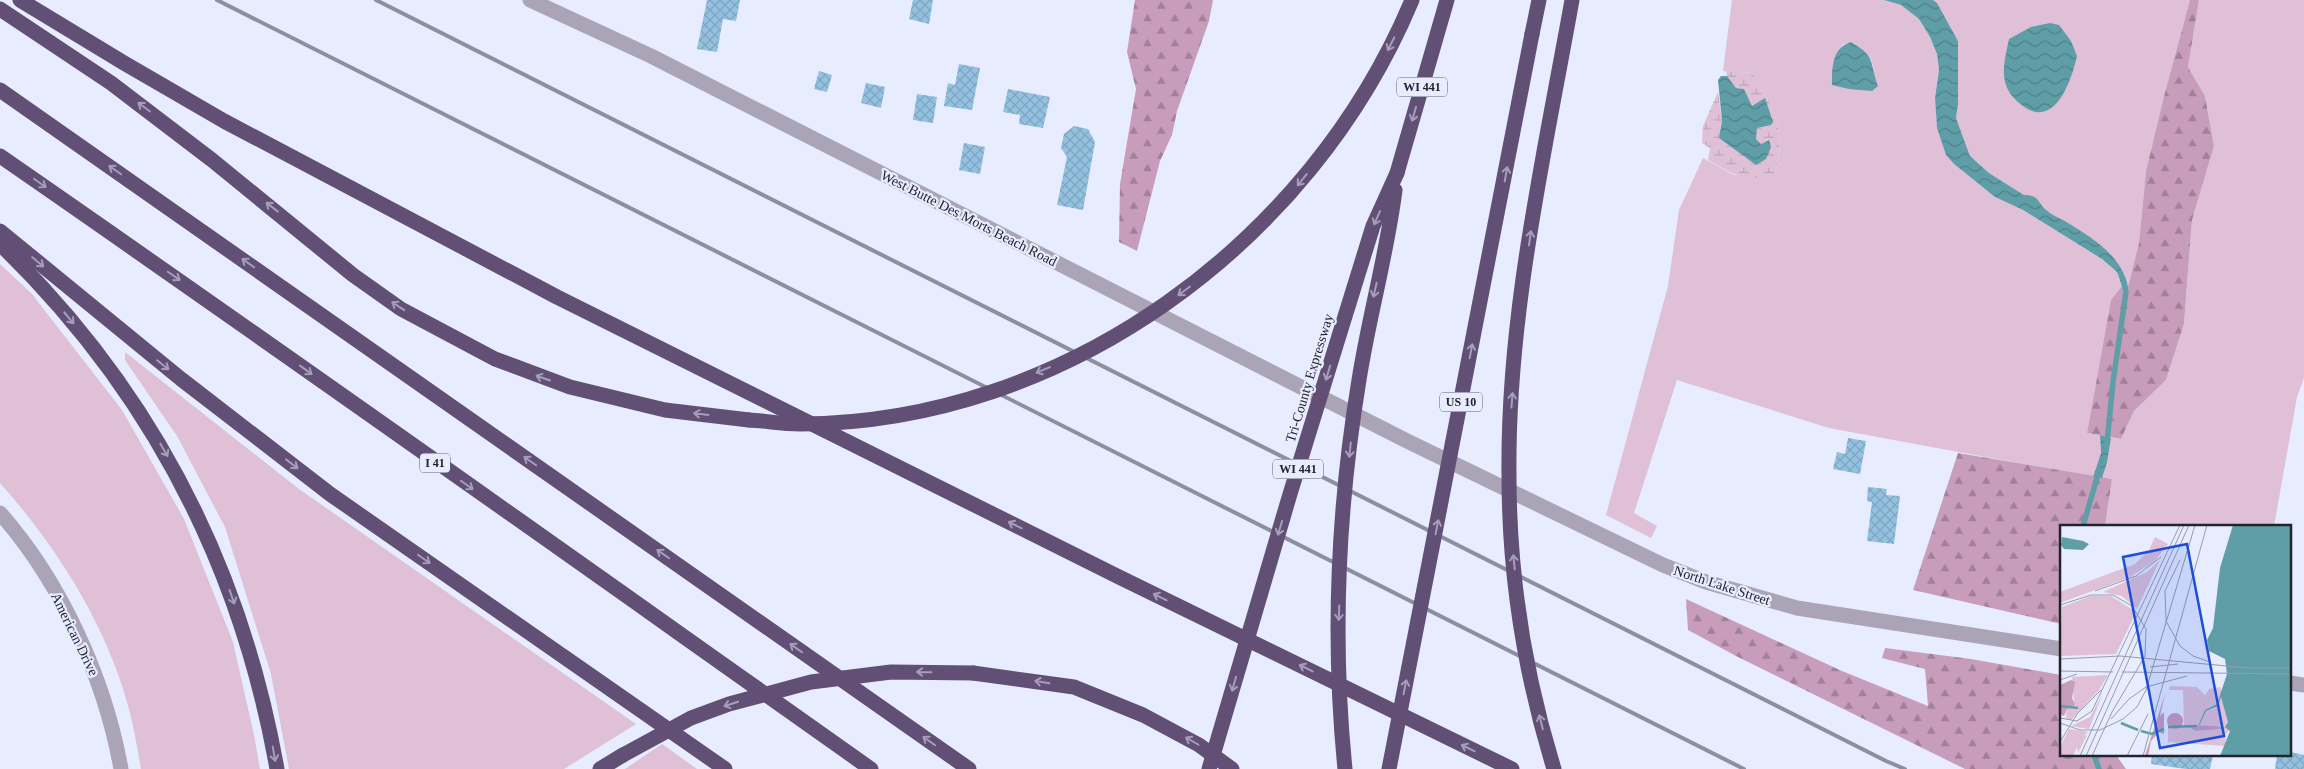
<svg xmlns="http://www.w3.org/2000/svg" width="2304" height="769" viewBox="0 0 2304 769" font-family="Georgia,serif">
<defs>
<pattern id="forest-firs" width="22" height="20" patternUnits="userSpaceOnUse" patternTransform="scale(1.25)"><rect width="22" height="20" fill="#c89dbc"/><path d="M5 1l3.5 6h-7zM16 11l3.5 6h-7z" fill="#a28099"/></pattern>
<pattern id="wetland-marsh" width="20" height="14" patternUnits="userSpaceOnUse" patternTransform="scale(1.25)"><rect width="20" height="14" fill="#dfc0d6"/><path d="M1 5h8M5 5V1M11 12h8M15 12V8" fill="none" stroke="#bfa5b8"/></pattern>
<pattern id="water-waves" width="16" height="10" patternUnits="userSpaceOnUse" patternTransform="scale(1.25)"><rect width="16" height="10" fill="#609ea7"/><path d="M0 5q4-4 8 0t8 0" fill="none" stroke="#4f8188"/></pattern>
<pattern id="building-cross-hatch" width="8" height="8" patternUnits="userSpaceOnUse" patternTransform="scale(1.25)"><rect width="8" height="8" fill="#94c1e0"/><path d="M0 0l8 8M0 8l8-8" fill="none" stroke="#7fa6c0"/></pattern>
</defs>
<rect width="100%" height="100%" fill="#e7ecff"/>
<g fill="#dfc0d6" fill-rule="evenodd">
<path d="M1732,0H1884L1901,5L1919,19L1930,37L1937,54L1939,70L1935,98L1937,127L1946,155L1954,164L1995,197L2023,210L2102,259L2117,272L2122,286L2111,301L2087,433L2100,435L2101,453L2093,477L1829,428L1677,380L1634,513L1657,526L1651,538L1606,515L1668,286L1679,210L1703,158L1734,175L1775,174C1787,131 1775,109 1752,73L1723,71ZM1851,42C1874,55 1877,66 1872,91L1863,90L1842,45Z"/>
<path d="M1933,0H2190L2164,96L2146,171L2139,243L2128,287C2122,255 2091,237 2065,221C2059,218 2050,214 2045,209C2037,202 2037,195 2024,195L1989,173L1970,156L1956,118L1958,105V41Z"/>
<polygon points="2199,0 2304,0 2304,378 2297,397 2274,526 2105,526 2112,479 2102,478 2107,463 2111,438 2121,439 2134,411 2166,380 2184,324 2192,220 2214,146 2205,96 2188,67"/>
<path d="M0,264L32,294L122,410L184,519L233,642L254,735L260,769H141C138,752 135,734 131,717C110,630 58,548 0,483Z"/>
<polygon points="125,352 299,489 636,724 564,769 289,769 271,674 225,527 177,436 125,360"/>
<polygon points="662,744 697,769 625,769"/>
</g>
<g fill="url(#forest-firs)">
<polygon points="1135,0 1213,0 1209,21 1177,111 1172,135 1160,161 1137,251 1119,242 1120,184 1136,89 1127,52"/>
<polygon points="2190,0 2199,0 2188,67 2205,96 2214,146 2192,220 2184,324 2166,380 2134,411 2121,439 2087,433 2111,300 2122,286 2128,287 2139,243 2146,171 2164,96"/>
<polygon points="1958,453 2112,479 2105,526 2062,526 2061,624 1913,590"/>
<polygon points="1686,599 1842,671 1928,706 1925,669 1882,658 1885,648 1971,659 2061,675 2062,755 2116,755 2126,769 1965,769 1736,656 1688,630"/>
</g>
<path fill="url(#wetland-marsh)" d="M1726,71L1752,73C1775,109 1787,131 1775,174C1748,185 1731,173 1708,160L1710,148L1702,143L1703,126L1718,92L1722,121L1719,138L1756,164L1768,140L1761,144L1756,139C1758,114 1753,111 1744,89L1736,88L1727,76Z"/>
<g fill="url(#water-waves)">
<path d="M1884,0H1933L1937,3L1958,41V105L1956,118L1970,156L1989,173L2024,195C2039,195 2037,201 2045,209C2050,214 2059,218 2065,221C2091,237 2122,255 2128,287L2122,286L2117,272L2102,259L2023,210L1995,197L1954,164L1946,155L1937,128L1935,98L1939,70L1937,54L1930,37L1919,19L1901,5Z"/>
<path d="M2050,23L2059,25L2071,41L2077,56C2072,78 2056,130 2023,106C2016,101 2009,94 2006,85C2001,71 2006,54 2009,39L2031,27Z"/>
<path d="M1851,42C1877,57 1869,62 1878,86L1872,91L1849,89L1832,85C1832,67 1832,48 1851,42Z"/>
<polygon points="1721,76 1727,76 1736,88 1744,89 1752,106 1765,98 1773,122 1771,125 1757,128 1756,139 1761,144 1769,140 1771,147 1766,159 1756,165 1719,138 1722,121 1718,80"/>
<polygon points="2100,435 2111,438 2107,463 2102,478 2093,477 2101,453"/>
</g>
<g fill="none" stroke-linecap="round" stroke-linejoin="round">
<g stroke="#609ea7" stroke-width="5.5">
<polyline points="2107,443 2113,382 2126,292 2123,279"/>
<polyline points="2083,526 2099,471"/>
<polyline points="2094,755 2099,769"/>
</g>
</g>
<g fill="url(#building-cross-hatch)">
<polygon points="707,0 740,0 736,21 723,19 717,52 697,49"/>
<polygon points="913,0 933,0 929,24 909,19"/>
<polygon points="959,64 980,68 972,110 944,106 948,83 955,85"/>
<polygon points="819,71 832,75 827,92 814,89"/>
<polygon points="866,83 885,87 881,108 861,103"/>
<polygon points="1008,89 1050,97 1043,128 1019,124 1020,115 1003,112"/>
<polygon points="917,94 937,97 933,123 913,120"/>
<polygon points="1074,126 1088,129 1095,142 1083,210 1057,205 1067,157 1061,148 1064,134"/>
<polygon points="964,143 985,147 980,174 959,170"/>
<polygon points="1848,438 1866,441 1860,474 1833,469 1837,452 1845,454"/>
<polygon points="1868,487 1887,489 1886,495 1900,496 1894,544 1867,541 1872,502 1867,501"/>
<polygon points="2290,752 2304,755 2304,769 2275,769 2277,755 2290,755"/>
<polygon points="2152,755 2213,755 2210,769 2186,769 2151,764"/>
</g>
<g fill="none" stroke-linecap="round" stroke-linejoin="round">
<g stroke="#aba3b6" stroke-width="15">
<polyline points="530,0 651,56 1407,441 1663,565 1706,582 1797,608 2062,649"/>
<path d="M0,513C61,582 105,679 121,769"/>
<polyline points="2290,683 2304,685"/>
</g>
<g stroke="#614f76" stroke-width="15">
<polyline points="20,0 124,63 224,121 557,297 1119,577 1512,769"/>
<polyline points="0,9 111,83 212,160 353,275 401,309 495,359 570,387 665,410 749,420"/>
<polyline points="1532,34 1539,0"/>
<polyline points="0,90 969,769"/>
<path d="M0,156C292,358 581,564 871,769"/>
<polyline points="1397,173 1447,0"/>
<polyline points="0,231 181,379 330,494 725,769"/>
<path d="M0,244C149,388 241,565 277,769"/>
<polyline points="973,673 1074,687 1143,715 1199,745 1232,769"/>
<polyline points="600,769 623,755"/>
</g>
<g stroke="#8c8f9d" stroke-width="4">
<polyline points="217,0 1744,769"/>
<polyline points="376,0 1886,761 1905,769"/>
</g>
<g stroke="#614f76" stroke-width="15">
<path d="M749,420C766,421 783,424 800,424C1065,423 1311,242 1412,0"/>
<polyline points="623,755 691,718 729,704 811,682 891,672 973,673"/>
<polyline points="1209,769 1290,494 1373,226 1397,173"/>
<path d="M1345,769C1332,640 1338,507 1359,380C1369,316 1387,254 1395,190"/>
<polyline points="1389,769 1532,34"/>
<path d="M1554,769C1525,675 1509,574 1509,476C1507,316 1544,157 1572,0"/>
</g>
</g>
<defs><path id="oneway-shaft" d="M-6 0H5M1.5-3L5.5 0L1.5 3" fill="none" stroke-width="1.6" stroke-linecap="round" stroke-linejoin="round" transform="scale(1.25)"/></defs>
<g stroke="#a49eba">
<use href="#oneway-shaft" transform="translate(1391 44) rotate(117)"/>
<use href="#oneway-shaft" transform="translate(144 107) rotate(-143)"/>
<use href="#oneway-shaft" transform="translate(1414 114) rotate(106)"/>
<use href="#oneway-shaft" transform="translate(115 170) rotate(-145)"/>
<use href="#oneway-shaft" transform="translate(1506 174) rotate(-80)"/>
<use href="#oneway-shaft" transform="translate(1302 180) rotate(129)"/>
<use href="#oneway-shaft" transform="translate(40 183) rotate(35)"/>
<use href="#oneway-shaft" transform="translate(272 207) rotate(-142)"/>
<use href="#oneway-shaft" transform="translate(1377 218) rotate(114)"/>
<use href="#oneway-shaft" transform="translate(1530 238) rotate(-82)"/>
<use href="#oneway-shaft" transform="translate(38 262) rotate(40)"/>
<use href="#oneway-shaft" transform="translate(248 263) rotate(-145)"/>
<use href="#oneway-shaft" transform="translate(174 276) rotate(35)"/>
<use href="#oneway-shaft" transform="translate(1375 290) rotate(103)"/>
<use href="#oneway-shaft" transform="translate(1184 291) rotate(143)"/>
<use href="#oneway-shaft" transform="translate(398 306) rotate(-147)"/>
<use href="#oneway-shaft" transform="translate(69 318) rotate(50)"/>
<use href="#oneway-shaft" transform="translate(1471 351) rotate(-79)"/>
<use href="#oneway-shaft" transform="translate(163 365) rotate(39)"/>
<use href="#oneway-shaft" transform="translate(306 370) rotate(36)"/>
<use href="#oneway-shaft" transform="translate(1043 370) rotate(157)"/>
<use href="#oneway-shaft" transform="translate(1328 373) rotate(107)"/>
<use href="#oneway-shaft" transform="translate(543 378) rotate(-161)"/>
<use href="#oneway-shaft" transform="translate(1512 400) rotate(-86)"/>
<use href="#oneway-shaft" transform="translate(701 414) rotate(-173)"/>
<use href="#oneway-shaft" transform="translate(164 450) rotate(60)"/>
<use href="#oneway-shaft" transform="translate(1350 450) rotate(96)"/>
<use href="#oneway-shaft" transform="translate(530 461) rotate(-145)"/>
<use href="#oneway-shaft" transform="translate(292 464) rotate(38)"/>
<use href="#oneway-shaft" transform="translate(467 485) rotate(35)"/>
<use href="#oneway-shaft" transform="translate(1015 525) rotate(-154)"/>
<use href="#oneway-shaft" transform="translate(1437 527) rotate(-79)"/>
<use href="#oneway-shaft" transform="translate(1280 528) rotate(107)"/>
<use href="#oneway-shaft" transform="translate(663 554) rotate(-145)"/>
<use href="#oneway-shaft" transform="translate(424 559) rotate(35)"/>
<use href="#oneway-shaft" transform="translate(1514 562) rotate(-96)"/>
<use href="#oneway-shaft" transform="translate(232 597) rotate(71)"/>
<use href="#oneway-shaft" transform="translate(1160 597) rotate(-154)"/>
<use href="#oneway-shaft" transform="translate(1339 613) rotate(92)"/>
<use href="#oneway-shaft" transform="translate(796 648) rotate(-145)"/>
<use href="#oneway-shaft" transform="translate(1306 668) rotate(-154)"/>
<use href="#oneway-shaft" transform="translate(924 672) rotate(-179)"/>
<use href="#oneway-shaft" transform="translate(1042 682) rotate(-171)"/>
<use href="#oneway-shaft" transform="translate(1234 684) rotate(106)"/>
<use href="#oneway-shaft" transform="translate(1405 687) rotate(-79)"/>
<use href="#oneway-shaft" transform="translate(731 704) rotate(162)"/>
<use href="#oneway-shaft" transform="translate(1541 722) rotate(-104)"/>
<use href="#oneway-shaft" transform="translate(929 741) rotate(-145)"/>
<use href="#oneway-shaft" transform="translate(1192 741) rotate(-150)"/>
<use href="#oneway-shaft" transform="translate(1468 748) rotate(-154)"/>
<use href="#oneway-shaft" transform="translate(274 754) rotate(80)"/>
</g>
<g text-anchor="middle" stroke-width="4.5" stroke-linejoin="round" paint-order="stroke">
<g fill="#e7ecff" stroke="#5d606b" stroke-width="1">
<rect x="1397" y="77.5" width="50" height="19" rx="4"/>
<rect x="1440" y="392.5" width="42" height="19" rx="4"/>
<rect x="420" y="453.5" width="30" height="19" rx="4"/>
<rect x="1273" y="459.5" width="50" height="19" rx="4"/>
</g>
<g font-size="12" font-weight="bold" fill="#22242b">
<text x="1422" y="91">WI 441</text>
<text x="1461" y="406">US 10</text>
<text x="435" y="467">I 41</text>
<text x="1298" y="473">WI 441</text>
</g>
<g font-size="14" fill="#22242b" stroke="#e7ecff">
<text transform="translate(969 218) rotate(27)" y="5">West Butte Des Morts Beach Road</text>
<text transform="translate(1309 378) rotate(-73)" y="5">Tri-County Expressway</text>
<text transform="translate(1722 585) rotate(18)" y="5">North Lake Street</text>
<text transform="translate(75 634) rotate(64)" y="5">American Drive</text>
</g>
</g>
<g transform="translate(2060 525)">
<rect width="231" height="231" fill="#e7ecff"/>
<path d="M95,12L108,19L95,36L70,52L0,78V67L75,39L89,25ZM100,35L77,84L62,71L43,67L87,47ZM31,71H51L76,87L56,129L0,131L2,82ZM48,150L39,165L11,195L6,193L7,183L14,176L12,152ZM110,161L137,162L145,170L149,164L160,162L162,166L157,179L148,183L143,189L139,199L146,186L155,183L162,171L168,197L165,202L170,205L166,209L165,221L108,217V203L124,202L123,165H109ZM125,201H148L163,202L135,206ZM43,168L29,204L11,201L30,192ZM9,204L28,207L21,213H14L5,231H0V222Z" fill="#dfc0d6" fill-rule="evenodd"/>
<path d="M11,155L15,157L12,173L15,180L7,184L4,191L0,189V160ZM105,169L100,191L104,187V209L99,207L91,216L88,231H85ZM107 196a8 8 0 1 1 16 0a8 8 0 1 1-16 0ZM125,200L154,201L168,203L135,206Z" fill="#c89dbc"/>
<path d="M27,210L18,228L17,222L13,231H5L14,213Z" fill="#dfc0d6"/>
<path d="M173,0H231V231H160L170,206L165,202L168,197L161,172L158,181L146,186L140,199L138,201L145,185L157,179L167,149L165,134L149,126L147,115L153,103L160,43ZM2,12L23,16L29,19L23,25L4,24L1,20Z" fill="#609ea7"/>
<path fill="none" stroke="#609ea7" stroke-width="2.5" d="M0,181L18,183M61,198L78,205M108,202L137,201M81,206L92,209L104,204"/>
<path fill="none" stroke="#989caa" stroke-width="1" d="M120,35L105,66L106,96L120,121L133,131L150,137M35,66L76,51L101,32M0,80L31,70H53L72,81L86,104L85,131L52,187L32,231M0,134L60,131L188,143H232M90,142L118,139M0,146L53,147M62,147L232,149M0,155L17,149M0,193L17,196L32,186L120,0M51,194L69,174L86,162L127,151M0,198L20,205H40L63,194L77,182L86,165L135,0M0,217L17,189L41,165M20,231L124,0M26,231L129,0M67,231L88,189M83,231L147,0"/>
<path fill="#1d4ed8" fill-opacity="0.15" stroke="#1d4ed8" stroke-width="2.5" d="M127,19L164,211L100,223L63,32Z"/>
<rect width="231" height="231" fill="none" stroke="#22242b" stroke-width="2.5"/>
</g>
</svg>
